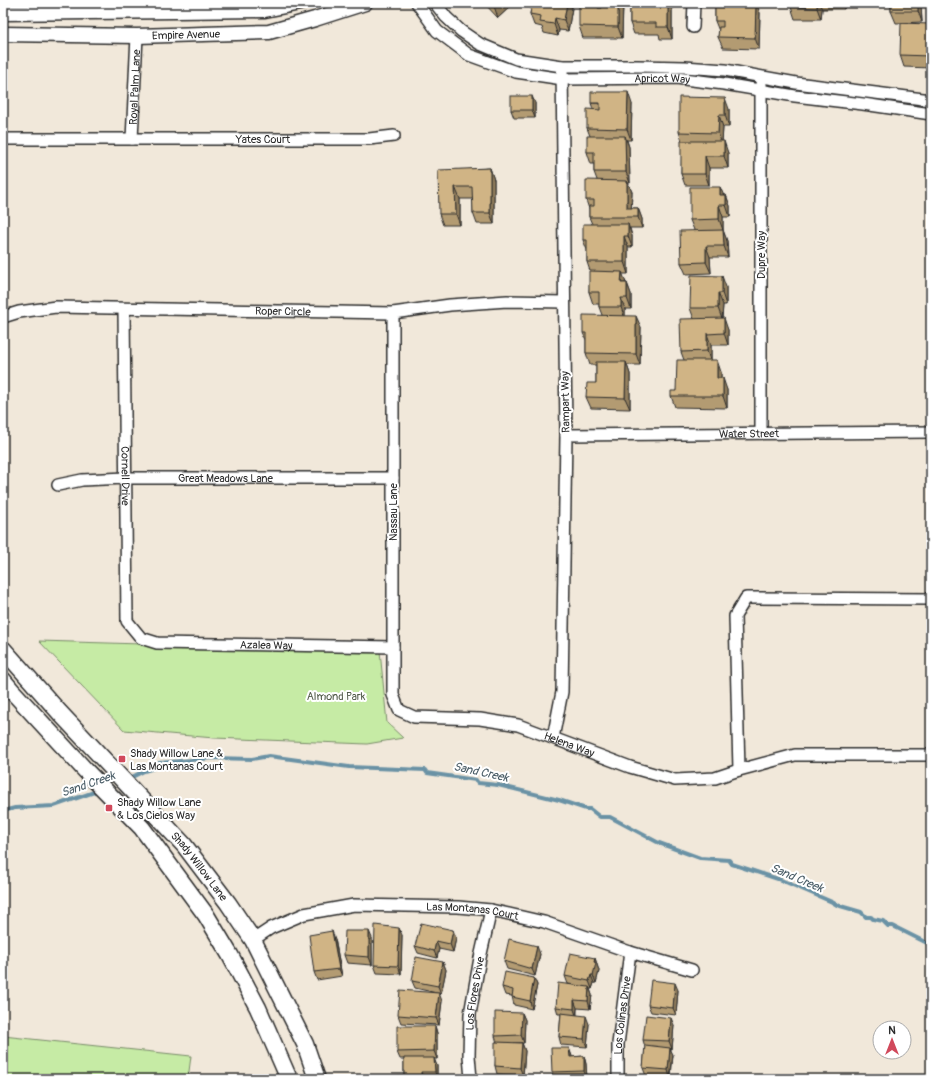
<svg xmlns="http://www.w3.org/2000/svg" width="934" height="1082" viewBox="0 0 934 1082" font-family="Pangolin,sans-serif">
<rect width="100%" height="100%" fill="#f1e8da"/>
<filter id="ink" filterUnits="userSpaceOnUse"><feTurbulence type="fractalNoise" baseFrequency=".025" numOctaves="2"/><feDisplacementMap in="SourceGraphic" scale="8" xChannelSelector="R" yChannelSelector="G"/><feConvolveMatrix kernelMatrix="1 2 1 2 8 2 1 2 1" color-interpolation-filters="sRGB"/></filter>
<g filter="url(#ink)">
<g fill="#c6eba5" stroke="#788b68">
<polygon points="39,641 380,651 387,723 403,738 367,744 214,738 124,730"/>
<polygon points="3,1036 191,1056 188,1079 3,1079"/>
</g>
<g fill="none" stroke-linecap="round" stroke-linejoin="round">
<g stroke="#6b92a5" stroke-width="4">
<polyline points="128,779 144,771 154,768 159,763 213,758 252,759 269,756 349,767 425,770 427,773 476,780 478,783 498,785 559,800 586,809 590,809 600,817 610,817 659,843 700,858 729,860 732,864 781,880 832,902 837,905 861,912 866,917 871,917 873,919 883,921 888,926 893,926 927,943 931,944"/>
<polyline points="3,811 15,808 54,806 100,790"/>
</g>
<defs>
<g id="minor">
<path id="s1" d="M417,3L437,31L469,55L516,72L563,79L676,78L724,84L795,96L863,104L931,114"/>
<polyline points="435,3 446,17 461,31 480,44 516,59 562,66 638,66 685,67 725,70 796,83 931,100"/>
<polyline points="693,27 694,3"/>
<path id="s2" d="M3,139H369L394,136"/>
<path id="s3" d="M132,139L137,36"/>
<path id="s4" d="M124,309L127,621L141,638L157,643L393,647"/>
<path id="s5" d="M393,313V695L399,710L414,717L480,719L518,725L630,767L675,780L715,778L739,770L795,755H931"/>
<path id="s6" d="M3,317L19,312L56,307L393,313L450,305L507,301L564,302"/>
<polyline points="761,433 761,84"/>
<path id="s7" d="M566,435L931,432"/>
<path id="s8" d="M58,485L82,480L126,478H393"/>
<polyline points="553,738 562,692 566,435 562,66"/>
<polyline points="739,770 735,616 746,598 931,599"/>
<path id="s9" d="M253,940L271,928L304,914L354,905L458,907L491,910L544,922L630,952L692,970"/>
<path id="s10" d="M471,1079L469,1056L470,1014L480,958L491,910"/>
<path id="s11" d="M618,1079V1044L630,952"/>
</g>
<g id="tertiary">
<polyline points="3,13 265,10 300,3"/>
<path id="s12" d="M3,34L137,36L269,32L315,19L365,3"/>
</g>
<g id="secondary">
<path id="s13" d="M3,649L60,713L184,845L228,903L253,940L305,1044L317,1079"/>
<polyline points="3,680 13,692 86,771 142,828 206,915 230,955 258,1008 289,1079"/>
</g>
</defs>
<use href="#minor" stroke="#2b2b2b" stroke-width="14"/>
<use href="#tertiary" stroke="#2b2b2b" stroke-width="17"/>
<use href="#secondary" stroke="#2b2b2b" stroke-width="19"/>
<use href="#minor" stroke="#fff" stroke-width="11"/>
<use href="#tertiary" stroke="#fff" stroke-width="14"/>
<use href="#secondary" stroke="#fff" stroke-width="16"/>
</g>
<g fill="#b39b72" stroke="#2b2b2b">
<polygon points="484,3 514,3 498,18"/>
<polygon points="532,3 571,3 572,8 568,31 559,30 558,36 544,33 542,27 534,25 530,14"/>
<polygon points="602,3 623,3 622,38 583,38 579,26"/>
<polygon points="630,3 672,3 672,39 660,39 659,34 634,34 630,23"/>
<polygon points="715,3 762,3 762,5 757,5 760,13 759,49 723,48 718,37 719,31 715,21"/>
<polygon points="791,3 845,3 844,9 822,9 821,19 795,19 791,7"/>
<polygon points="891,3 931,3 931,5 921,6 922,22 896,23 891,11"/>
<polygon points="930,24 931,26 931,68 904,67 900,55"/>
<polygon points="535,103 535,118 514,118 511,110"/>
<polygon points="591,103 632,104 631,140 627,140 629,147 630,183 628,183 632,192 631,208 638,208 642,219 642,228 630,228 632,236 632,247 628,247 628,274 622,274 626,283 627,283 631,294 631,309 625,309 625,316 641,327 640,365 627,365 630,374 630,409 591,408 586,397 596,383 596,365 590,365 586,353 586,340 583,333 602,315 599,307 599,304 593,304 589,292 590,271 587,262 587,250 583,240 592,224 589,217 589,209 586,200 597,180 594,172 594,164 591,164 587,152 590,136 587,128 593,109"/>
<polygon points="729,109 729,127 723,127 722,141 728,153 728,168 709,168 709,185 685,185 681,174 682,141 679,132"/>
<polygon points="490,168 494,180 494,224 477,224 473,213 473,199 460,199 460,225 443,225 439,214 459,170"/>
<polygon points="720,187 723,195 726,195 730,206 730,217 723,217 723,230 727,241 728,257 710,257 711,273 686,274 681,263 694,230 690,220"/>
<polygon points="726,287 726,305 723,305 722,318 728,330 728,345 711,345 711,360 721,372 721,378 727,390 727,408 675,407 671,396 676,391 684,360 681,352 694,319 690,308"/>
<polygon points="402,935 401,974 377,973 374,965"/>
<polygon points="372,938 372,965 347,963 344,955"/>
<polygon points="456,938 453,952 439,949 437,958 418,953 415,946"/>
<polygon points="335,939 342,976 317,980 314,972"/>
<polygon points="540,954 535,976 507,969 504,961"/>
<polygon points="595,958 599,971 596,983 594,983 592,989 590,989 592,995 590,1009 577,1008 577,1015 589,1024 587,1047 561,1045 559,1037 561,1014 558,1014 556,1007 575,985 568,984 565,976"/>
<polygon points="443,962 446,970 441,994 415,988 412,981"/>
<polygon points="534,978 537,985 532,1009 514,1005 512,996 505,995 502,987"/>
<polygon points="678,990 676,1015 651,1012 648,1005"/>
<polygon points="442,1001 439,1025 401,1023 398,1015"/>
<polygon points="522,1013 525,1020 524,1043 514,1043 522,1043 525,1051 523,1076 497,1074 495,1066 497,1043 495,1036"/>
<polygon points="674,1025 672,1049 670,1049 673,1055 671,1077 666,1078 646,1076 643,1068 645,1047 643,1040"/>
<polygon points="435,1026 437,1033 437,1059 434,1059 437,1066 437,1079 404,1079 404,1059 400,1059 397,1052"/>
<polygon points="569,1048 572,1057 584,1056 586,1064 587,1079 554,1079 552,1072"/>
</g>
<g fill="#927e5d" stroke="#2b2b2b">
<polygon points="497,3 514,3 498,18 494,6"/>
<polygon points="567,3 571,3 572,8 568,31 564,20"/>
<polygon points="598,3 602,3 602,19 598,8"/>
<polygon points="618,3 623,3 622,38 618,27"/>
<polygon points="668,3 672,3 672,39 668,27"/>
<polygon points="756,3 760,13 759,49 755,38"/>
<polygon points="817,3 819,3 822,9 821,19 817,8"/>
<polygon points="842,3 845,3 844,9"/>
<polygon points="918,3 921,3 921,6 922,22 918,11"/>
<polygon points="555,18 559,30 558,36 554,24"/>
<polygon points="930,24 931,26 931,62 929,56"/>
<polygon points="628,92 632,104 631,140 627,129"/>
<polygon points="532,96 535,103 535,118 532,110"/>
<polygon points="725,98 729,109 729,127 725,115"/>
<polygon points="719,115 723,127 722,144 718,133"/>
<polygon points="625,136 629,147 630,183 626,172"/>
<polygon points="724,141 728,153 728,168 724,156"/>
<polygon points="705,156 709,168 709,185 705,174"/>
<polygon points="490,168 494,180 494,224 490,213"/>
<polygon points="627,181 632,192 631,217 627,208"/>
<polygon points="455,187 460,199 460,225 456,214"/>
<polygon points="720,187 725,198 725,206 720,195"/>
<polygon points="726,195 730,206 730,217 726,205"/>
<polygon points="719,205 723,217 723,230 719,219"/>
<polygon points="638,208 642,219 642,228 638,217"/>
<polygon points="628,224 632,236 632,247 628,236"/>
<polygon points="723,230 727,241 728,257 724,246"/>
<polygon points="624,236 628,247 628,274 624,262"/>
<polygon points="706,246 710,257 711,273 706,262"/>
<polygon points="622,272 626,283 621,283"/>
<polygon points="722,276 726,287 726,305 722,293"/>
<polygon points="627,283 631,294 631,309 627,298"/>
<polygon points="718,293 723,305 722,319 718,308"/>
<polygon points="621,298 625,309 625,319 621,307"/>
<polygon points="636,316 641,327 640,365 636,354"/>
<polygon points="724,318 728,330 728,345 724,333"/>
<polygon points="707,334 711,345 711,363 707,351"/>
<polygon points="717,360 721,372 721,390 717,378"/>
<polygon points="626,362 630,374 630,409 625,398"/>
<polygon points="723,378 727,390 727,408 723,396"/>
<polygon points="399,928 402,935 401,974 398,966"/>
<polygon points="453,930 456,938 453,952 450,944"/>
<polygon points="332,931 335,939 342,976 339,969"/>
<polygon points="369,931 372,938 372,965 369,957"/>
<polygon points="436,941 439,949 437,958 434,951"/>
<polygon points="537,946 540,954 535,976 532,969"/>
<polygon points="595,958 599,971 596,983 593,975"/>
<polygon points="443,962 446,970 441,994 438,986"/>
<polygon points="591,975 594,983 592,989 589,981"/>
<polygon points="534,978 537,985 532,1009 530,1001"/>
<polygon points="675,983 678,990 676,1015 673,1008"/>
<polygon points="589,987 592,995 590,1009 588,1001"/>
<polygon points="439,993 442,1001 439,1025 436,1018"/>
<polygon points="574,1000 577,1008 576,1016 574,1009"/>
<polygon points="522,1013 525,1020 524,1043 521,1035"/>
<polygon points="586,1016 589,1024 587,1047 584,1039"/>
<polygon points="671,1018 674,1025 672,1049 669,1041"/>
<polygon points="435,1026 437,1033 437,1059 434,1051"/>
<polygon points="522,1043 525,1051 523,1076 520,1068"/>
<polygon points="569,1048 572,1056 573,1065 570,1057"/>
<polygon points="670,1048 673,1055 670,1078 668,1070"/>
<polygon points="584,1056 586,1064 587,1079 584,1071"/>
<polygon points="434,1058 437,1066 437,1079 435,1072"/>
<polygon points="421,1072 424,1079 421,1079"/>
</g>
<g fill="#d0b485" stroke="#2b2b2b">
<polygon points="491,3 497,3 494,6"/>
<polygon points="532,3 567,3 564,20 555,18 554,24 540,22 541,16 530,14"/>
<polygon points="579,3 598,3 598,8 602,8 602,3 618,3 618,27 579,26"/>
<polygon points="630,3 668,3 668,27 656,27 656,23 630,23"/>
<polygon points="715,3 756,3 755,38 718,37 719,27 723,27 723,21 715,21"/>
<polygon points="791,3 817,3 817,8 791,7"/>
<rect x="891" y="3" width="27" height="8"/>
<polygon points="901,23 930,24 929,56 900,55"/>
<polygon points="591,92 628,92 627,129 587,128 587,109 600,110 600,103 591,103"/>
<rect x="511" y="96" width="21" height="14"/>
<polygon points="679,97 725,98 725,115 719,115 718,133 679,132"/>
<polygon points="587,136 625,136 626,172 594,172 594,152 587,152"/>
<polygon points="681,141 724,141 724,156 705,156 705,174 681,174"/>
<polygon points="490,168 490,213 473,213 472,187 455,187 456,214 439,214 438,170"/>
<polygon points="586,180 627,181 627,208 638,208 638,217 589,217 589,206 594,206 594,200 586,200"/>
<polygon points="690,187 720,187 720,195 726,195 726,205 719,205 719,219 690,220"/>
<polygon points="583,224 628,224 628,236 624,236 624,262 587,262 587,240 583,240"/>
<polygon points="723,230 724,246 706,246 706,262 681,263 680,231"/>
<polygon points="589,271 622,272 621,283 627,283 627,298 621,298 621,307 599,307 599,292 589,292"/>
<polygon points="691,275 722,276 722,293 718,293 718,308 690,308"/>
<polygon points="583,315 636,316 636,354 586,353 586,333 583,333"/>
<polygon points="724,318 724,333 707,334 707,351 681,352 680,319"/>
<polygon points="677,360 717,360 717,378 723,378 723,396 671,396 671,391 676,391"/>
<polygon points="596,362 626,362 625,398 586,397 587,383 596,383"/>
<polygon points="421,923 453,930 450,944 436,941 434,951 415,946"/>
<polygon points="375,925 399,928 398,966 374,965"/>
<polygon points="332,931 339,969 314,972 309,935"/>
<polygon points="345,931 369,931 369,957 344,955"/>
<polygon points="509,939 537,946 532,969 504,961"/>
<polygon points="570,953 595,958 594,962 596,963 593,975 591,975 589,981 565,976"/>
<polygon points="416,957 443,962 438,986 412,981"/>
<polygon points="505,972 534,978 530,1001 512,997 513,990 502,987"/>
<polygon points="651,980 675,983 673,1008 648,1005"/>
<polygon points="558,983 589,987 588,1001 574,1000 574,1009 556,1007"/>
<polygon points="400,990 439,993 436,1018 398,1015"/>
<polygon points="495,1012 522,1013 521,1035 495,1036"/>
<polygon points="561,1013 586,1016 584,1039 559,1037"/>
<polygon points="646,1015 671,1018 669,1041 643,1040"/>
<polygon points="397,1026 435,1026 434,1051 397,1052"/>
<polygon points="495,1042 522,1043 520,1068 495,1066"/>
<polygon points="645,1045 670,1048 668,1070 643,1068"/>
<polygon points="551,1048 569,1048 570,1057 584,1056 584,1071 552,1072"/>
<polygon points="404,1058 434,1058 435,1072 421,1072 421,1079 404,1079"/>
<polygon points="683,1074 685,1079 660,1079"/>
</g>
</g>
<g fill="#d1495b" stroke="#fff" stroke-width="1.5">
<rect x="118" y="755" width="8" height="8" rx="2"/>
<rect x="105" y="804" width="8" height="8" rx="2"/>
</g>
<g text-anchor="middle" stroke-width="4" stroke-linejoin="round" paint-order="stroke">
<g font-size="11" fill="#2b2b2b" stroke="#fff">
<text dy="4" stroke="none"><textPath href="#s12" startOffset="183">Empire Avenue</textPath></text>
<text dy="4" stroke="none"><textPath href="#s1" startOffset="271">Apricot Way</textPath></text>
<text dy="4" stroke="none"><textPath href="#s3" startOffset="52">Royal Palm Lane</textPath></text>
<text dy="4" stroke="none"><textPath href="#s2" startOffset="260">Yates Court</textPath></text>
<text transform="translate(761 255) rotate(-90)" y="4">Dupre Way</text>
<text dy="4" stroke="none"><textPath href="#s6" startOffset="281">Roper Circle</textPath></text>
<text transform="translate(565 402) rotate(-91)" y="4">Rampart Way</text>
<text dy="4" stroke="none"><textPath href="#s7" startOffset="183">Water Street</textPath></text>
<text dy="4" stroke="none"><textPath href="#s4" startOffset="167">Cornell Drive</textPath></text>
<text dy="4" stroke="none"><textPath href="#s8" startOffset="168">Great Meadows Lane</textPath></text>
<text transform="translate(393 512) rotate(-90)" y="4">Nassau Lane</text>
<text dy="4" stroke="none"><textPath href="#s4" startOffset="460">Azalea Way</textPath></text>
<text dy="4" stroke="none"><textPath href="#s5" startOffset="574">Helena Way</textPath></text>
<text dy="4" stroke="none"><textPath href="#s13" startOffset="293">Shady Willow Lane</textPath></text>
<text dy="4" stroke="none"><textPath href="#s9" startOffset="227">Las Montanas Court</textPath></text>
<text dy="4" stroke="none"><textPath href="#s10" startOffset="86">Los Flores Drive</textPath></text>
<text dy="4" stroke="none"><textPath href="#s11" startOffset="64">Los Colinas Drive</textPath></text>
</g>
<g font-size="11" fill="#525b4a" stroke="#fff">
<text x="336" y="700">Almond Park</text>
</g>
<g font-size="11" fill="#2b2b2b" stroke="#fff" text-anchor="start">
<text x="130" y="757">Shady Willow Lane &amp;<tspan x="130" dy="13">Las Montanas Court</tspan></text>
<text x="117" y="806">Shady Willow Lane<tspan x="117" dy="13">&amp; Los Cielos Way</tspan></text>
</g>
<g font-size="12" font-style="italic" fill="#4b5e68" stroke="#fff">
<text transform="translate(481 772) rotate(12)" y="4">Sand Creek</text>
<text transform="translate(88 784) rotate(-19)" y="4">Sand Creek</text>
<text transform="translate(797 878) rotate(23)" y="4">Sand Creek</text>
</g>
</g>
<rect width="934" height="1082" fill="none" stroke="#fff" stroke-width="16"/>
<rect x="8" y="8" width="918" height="1066" fill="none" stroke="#2b2b2b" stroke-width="1.5" filter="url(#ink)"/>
<g transform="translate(892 1040)"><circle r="19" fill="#ffffff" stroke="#aaaaaa"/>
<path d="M0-3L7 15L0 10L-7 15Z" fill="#d1495b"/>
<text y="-6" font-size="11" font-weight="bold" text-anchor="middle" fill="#2b2b2b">N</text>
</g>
</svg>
